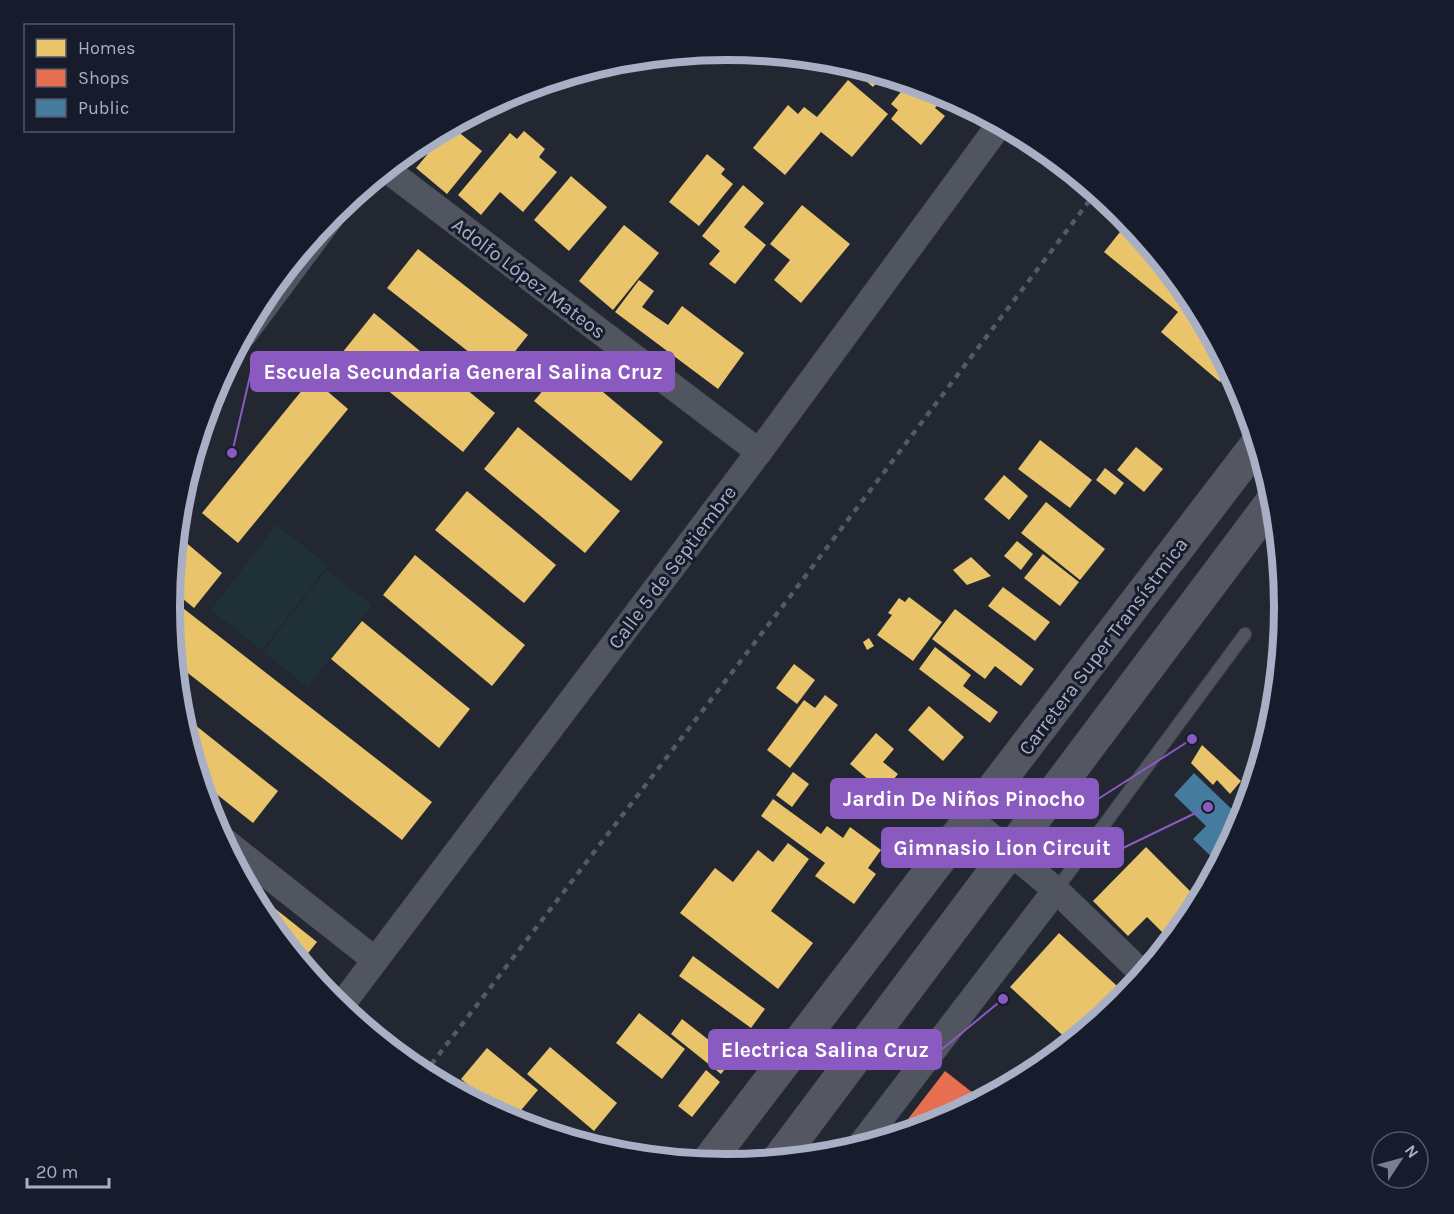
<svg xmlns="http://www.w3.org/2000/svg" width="1454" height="1214" viewBox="0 0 1454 1214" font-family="Karla,sans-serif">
<rect width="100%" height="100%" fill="#222731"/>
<g fill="#1f3137">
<polygon points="276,525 328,565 262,650 211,610"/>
<polygon points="326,570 372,605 308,687 263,652"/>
</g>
<g fill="#e9c46a">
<polygon points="830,60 836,60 853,66 847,74"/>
<polygon points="863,69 883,75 873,87 859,75"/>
<polygon points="848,80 888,114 852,157 821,132 785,175 753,148 788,105 798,114 804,107 817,117"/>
<polygon points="909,82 946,95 935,108 945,116 921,145 891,119 898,110 891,104"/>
<polygon points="451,126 482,151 447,194 416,168"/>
<polygon points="524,131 545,149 539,157 557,172 523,212 500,192 481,215 458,195 510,133 517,139"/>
<polygon points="707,154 725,169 721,174 733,184 699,226 669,202"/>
<polygon points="571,176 607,207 569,251 534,220"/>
<polygon points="743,185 764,203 744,227 766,245 735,284 709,264 720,251 702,236"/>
<polygon points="802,205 850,244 801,303 774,280 790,260 770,244"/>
<polygon points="1128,222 1191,298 1230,370 1220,382 1161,332 1178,312 1104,252"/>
<polygon points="624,225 659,253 613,310 579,281"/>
<polygon points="418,249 528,335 497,374 387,288"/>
<polygon points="639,280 654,291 642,307 668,325 682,306 744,353 718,389 615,312"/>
<polygon points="374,313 495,413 463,452 342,353"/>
<polygon points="567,362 663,442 631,481 534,401"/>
<polygon points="312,378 348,409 238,543 202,513"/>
<polygon points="518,427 620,511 585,553 484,469"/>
<polygon points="1040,440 1092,480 1070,508 1018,469"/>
<polygon points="1136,447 1163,469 1144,492 1117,470"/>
<polygon points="1105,468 1124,483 1115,495 1096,480"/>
<polygon points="1004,475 1028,496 1009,520 984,499"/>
<polygon points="467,491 556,565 524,603 435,530"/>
<polygon points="1046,502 1105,549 1080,580 1021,533"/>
<polygon points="177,535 222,573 194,608 171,589"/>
<polygon points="1017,541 1033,554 1021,570 1004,556"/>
<polygon points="1043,554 1079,582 1060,606 1024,578"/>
<polygon points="415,555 525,645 492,686 383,595"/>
<polygon points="971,557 991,576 967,585 953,570"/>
<polygon points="1003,587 1050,622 1035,641 988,606"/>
<polygon points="909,597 942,622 913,661 877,635 892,615 888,613 899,598 905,602"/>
<polygon points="170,598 432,802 402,840 175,663 170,607"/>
<polygon points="955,609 1034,669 1021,686 995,666 985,679 932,639"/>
<polygon points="362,621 470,709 439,748 331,659"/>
<polygon points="869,638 874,646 867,650 863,642"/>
<polygon points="935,647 971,675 963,686 998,712 990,723 919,669"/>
<polygon points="794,664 815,680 797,704 776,688"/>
<polygon points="825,695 838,705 790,768 767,750 804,700 815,708"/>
<polygon points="929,706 964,737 943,761 908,730"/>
<polygon points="180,713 278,791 253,823 200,781"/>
<polygon points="876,733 894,749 883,762 898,774 883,792 850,764"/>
<polygon points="1202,745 1241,781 1230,794 1217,780 1213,785 1191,763"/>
<polygon points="793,772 809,784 792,807 776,795"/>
<polygon points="773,799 821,834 827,826 843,838 850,827 881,850 868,868 876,874 854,904 815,876 825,863 761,816"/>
<polygon points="788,843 809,859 771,911 813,943 778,989 680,913 715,868 733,882 758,850 773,862"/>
<polygon points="1146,847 1199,900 1190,917 1171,941 1147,917 1128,936 1093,901"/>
<polygon points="248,887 317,942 301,962 263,916"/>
<polygon points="1059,933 1127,995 1121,1001 1071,1043 1010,987"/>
<polygon points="693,956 765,1009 751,1028 679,976"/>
<polygon points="639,1013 685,1049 662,1079 616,1043"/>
<polygon points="682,1019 733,1059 721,1074 671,1034"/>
<polygon points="550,1047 617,1103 594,1131 527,1074"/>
<polygon points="487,1048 538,1090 512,1121 461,1079"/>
<polygon points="706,1070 720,1082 692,1117 678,1106"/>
<polygon points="629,1142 640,1151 636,1156 620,1154"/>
</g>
<polygon fill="#e76f51" points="945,1071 982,1100 940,1122 895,1136"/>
<polygon fill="#457b9d" points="1194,773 1242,819 1219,864 1193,839 1206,826 1174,795"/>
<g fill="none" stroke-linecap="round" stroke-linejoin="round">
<defs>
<polyline id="lane" points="1056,890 1245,634"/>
<g id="street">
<polyline points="386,169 759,452"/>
<polyline points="245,333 337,209"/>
<polyline points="971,820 1056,890 1143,974"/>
<polyline points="222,839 375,960"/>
<polyline points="340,1007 759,452 1000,124"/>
<polyline points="859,1147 1056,890"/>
</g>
<g id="primary">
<polyline points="779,1159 1274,499"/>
<polyline points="707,1163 1257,444"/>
</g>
</defs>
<use href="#lane" stroke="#3f424a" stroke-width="14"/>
<use href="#street" stroke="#3f424a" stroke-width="27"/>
<use href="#primary" stroke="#3f444e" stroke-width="34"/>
<use href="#lane" stroke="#515560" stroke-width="12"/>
<use href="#street" stroke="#515560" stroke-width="26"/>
<use href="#primary" stroke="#545761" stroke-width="33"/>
<polyline stroke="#555963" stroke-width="4.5" stroke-dasharray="6 6" stroke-linecap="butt" points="424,1074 779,611 1096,192"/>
</g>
<g text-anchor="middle" stroke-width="6" stroke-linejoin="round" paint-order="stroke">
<g font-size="20" fill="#a9b0c5" stroke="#161c2b">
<text transform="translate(529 278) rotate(37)" y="7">Adolfo López Mateos</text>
<text transform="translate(672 567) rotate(-53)" y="7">Calle 5 de Septiembre</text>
<text transform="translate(1103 646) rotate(-53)" y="7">Carretera Super Transístmica</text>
</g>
</g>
<path d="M0 0H1454V1214H0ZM180 607a547 547 0 1 1 1094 0a547 547 0 1 1-1094 0Z" fill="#161c2b" fill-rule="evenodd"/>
<path fill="none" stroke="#a9b0c5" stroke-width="8" d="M180 607a547 547 0 1 1 1094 0a547 547 0 1 1-1094 0Z"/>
<path fill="none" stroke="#8b5ac1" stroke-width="2" d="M232 453L251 372M1192 739L1098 799M1208 807L1123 848M1003 999L941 1050"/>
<g fill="#8b5ac1" stroke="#161c2b" stroke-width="2">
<circle cx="232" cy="453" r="6"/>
<circle cx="1192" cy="739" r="6"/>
<circle cx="1208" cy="807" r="6"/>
<circle cx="1003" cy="999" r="6"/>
</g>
<g fill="#8b5ac1" stroke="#8b5ac1" stroke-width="2">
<rect x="251" y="352" width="423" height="39" rx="6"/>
<rect x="831" y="779" width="267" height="39" rx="6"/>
<rect x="882" y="828" width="241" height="39" rx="6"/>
<rect x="709" y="1030" width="232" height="39" rx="6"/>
</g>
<g font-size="21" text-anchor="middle" font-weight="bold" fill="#fff">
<text x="463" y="379">Escuela Secundaria General Salina Cruz</text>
<text x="964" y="806">Jardin De Niños Pinocho</text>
<text x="1002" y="855">Gimnasio Lion Circuit</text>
<text x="825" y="1057">Electrica Salina Cruz</text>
</g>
<rect x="24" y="24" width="210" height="108" fill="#161c2b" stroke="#515769" stroke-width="1.5"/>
<rect x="36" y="39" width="30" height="18" fill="#e9c46a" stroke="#515769" stroke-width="1.5"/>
<text x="78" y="54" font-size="18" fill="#a9b0c5">Homes</text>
<rect x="36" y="69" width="30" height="18" fill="#e76f51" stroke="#515769" stroke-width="1.5"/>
<text x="78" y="84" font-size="18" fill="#a9b0c5">Shops</text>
<rect x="36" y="99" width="30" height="18" fill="#457b9d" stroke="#515769" stroke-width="1.5"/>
<text x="78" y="114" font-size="18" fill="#a9b0c5">Public</text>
<g transform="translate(1400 1160) rotate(54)"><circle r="28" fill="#161c2b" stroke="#515769" stroke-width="1.5"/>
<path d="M0-4.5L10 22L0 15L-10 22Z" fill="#7a8091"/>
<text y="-9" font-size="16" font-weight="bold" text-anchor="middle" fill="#a9b0c5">N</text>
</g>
<path d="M27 1178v9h82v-9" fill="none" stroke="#a9b0c5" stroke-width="3"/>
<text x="36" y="1178" font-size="18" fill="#a9b0c5" stroke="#161c2b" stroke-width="4.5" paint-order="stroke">20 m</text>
</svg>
